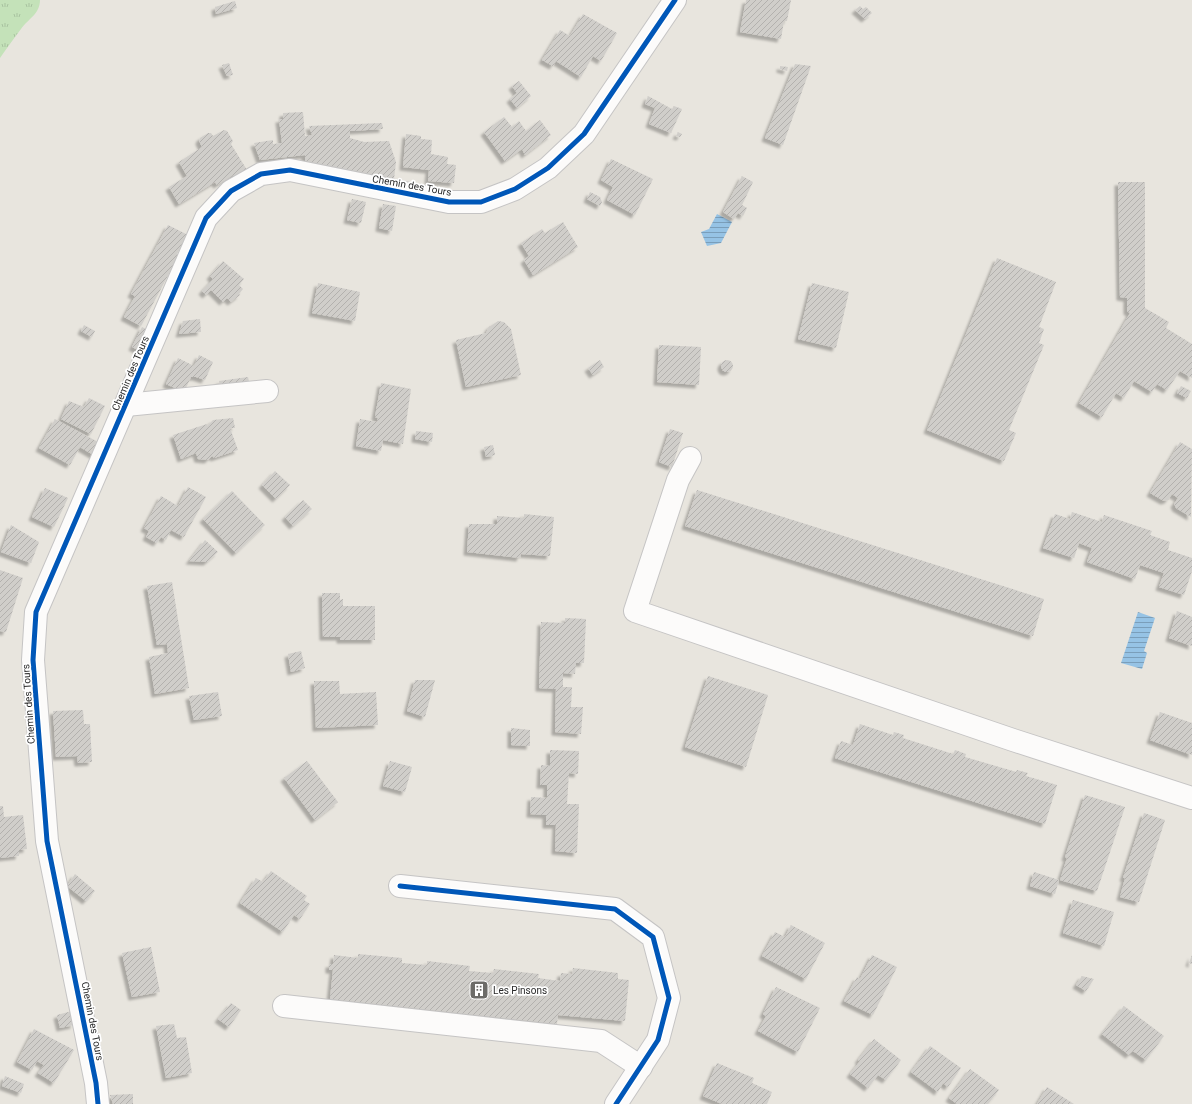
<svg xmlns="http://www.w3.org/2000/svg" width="1192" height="1104" viewBox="0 0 1192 1104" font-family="Roboto,sans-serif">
<defs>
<pattern id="grass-tufts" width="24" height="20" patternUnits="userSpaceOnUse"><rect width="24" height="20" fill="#c4e2b9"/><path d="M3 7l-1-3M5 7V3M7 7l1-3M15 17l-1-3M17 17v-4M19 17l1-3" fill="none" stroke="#a8c29f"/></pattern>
<pattern id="water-rules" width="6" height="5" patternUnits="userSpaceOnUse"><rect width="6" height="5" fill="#96c3e5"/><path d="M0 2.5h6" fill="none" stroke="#7a9eba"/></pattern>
<pattern id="building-hatch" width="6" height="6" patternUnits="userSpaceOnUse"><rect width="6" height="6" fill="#d0ceca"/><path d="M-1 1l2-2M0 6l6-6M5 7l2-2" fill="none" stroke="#b3b1ae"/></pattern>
<filter id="shadow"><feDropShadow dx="-3.5" dy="3.5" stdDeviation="1" flood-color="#0004"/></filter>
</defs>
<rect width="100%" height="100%" fill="#e8e5de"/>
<path fill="url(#grass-tufts)" d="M0,0H40C40,14 28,19 21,29C14,38 7,48 0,58Z"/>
<g fill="url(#water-rules)">
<polygon points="717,214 732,222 721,243 707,246 701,232 709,229"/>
<polygon points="1138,612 1155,618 1144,651 1147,653 1142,669 1121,663"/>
</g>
<g fill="url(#building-hatch)" filter="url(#shadow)">
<polygon points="746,0 791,0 787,21 784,21 781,39 740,32"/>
<polygon points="235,1 237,8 216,14 215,7"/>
<polygon points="860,6 863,9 866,7 872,13 865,19 855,10"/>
<polygon points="583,14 617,33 601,61 593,56 581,77 556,61 553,66 542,60 560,30 570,36"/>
<polygon points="229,63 233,75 227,76 222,65"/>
<polygon points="795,64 811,66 783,145 765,138"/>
<polygon points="780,66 788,67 787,71 780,69"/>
<polygon points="519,81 531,96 517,108 510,99 517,93 512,86"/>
<polygon points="648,96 672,109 674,106 682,109 671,133 649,124 655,108 645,104"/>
<polygon points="303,112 305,136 312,135 309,126 382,123 383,129 350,131 350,138 364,142 389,141 396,162 394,179 305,164 305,155 260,160 254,143 273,140 273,144 282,143 279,119 283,119 283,113"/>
<polygon points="504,117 512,127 519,121 526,131 540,120 551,135 525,155 522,149 505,161 484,132"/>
<polygon points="224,130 227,131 233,141 231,144 247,170 235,178 233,175 217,185 215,182 179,204 169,187 187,176 179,162 202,147 199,141 200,138 208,133 211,133 213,136"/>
<polygon points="678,132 682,134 680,137 676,136"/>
<polygon points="406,134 421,136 421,139 432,140 431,154 448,157 447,164 456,165 454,183 428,181 429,170 403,167"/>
<polygon points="611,159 653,179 635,215 607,200 613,187 601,180"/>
<polygon points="742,176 753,182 742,205 747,208 743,216 738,213 734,219 723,212"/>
<polygon points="1118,182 1145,182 1145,308 1169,322 1166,328 1192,344 1192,378 1180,371 1167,390 1157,384 1152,392 1134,381 1124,398 1116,393 1102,417 1079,403 1130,313 1127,311 1127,298 1120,297"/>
<polygon points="590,192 600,197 602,202 600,206 587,199"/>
<polygon points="352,199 366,202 361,223 347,220"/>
<polygon points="383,204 396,206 392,231 379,228"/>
<polygon points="563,222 578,247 533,275 524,260 529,256 521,243 542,229 545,233"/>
<polygon points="168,225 188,235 177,254 179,255 141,326 124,317 135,296 131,294"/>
<polygon points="997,258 1056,282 1039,327 1044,329 1039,343 1044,345 1009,430 1016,433 1004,461 927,430"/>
<polygon points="223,261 244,279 239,285 243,289 239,294 240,295 231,302 227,298 223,302 211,290 206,295 202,291 213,279 210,276"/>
<polygon points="318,283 360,292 355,321 312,313"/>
<polygon points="812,283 849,292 836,348 798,339"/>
<polygon points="200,319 201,332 179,334 183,321"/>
<polygon points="498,321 504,322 511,329 521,375 466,387 456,340 486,333 489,327"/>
<polygon points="84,325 95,331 92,337 81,331"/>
<polygon points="142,327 150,331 140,351 132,347"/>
<polygon points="659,345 701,347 699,385 657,382"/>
<polygon points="199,355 213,362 205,380 196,377 191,377 184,392 166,384 178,358 194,366"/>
<circle cx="727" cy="366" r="6"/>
<polygon points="600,360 604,367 593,375 588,368"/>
<polygon points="248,377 250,386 220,390 219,381"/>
<polygon points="381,383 411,389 403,444 383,440 381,451 356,446 360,419 377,422 378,418 375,417"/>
<polygon points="1181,386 1191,391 1187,398 1177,393"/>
<polygon points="89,398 105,406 91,434 61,419 69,401 84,407"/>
<polygon points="233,418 235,428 230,428 238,450 214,458 213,456 211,457 208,460 198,459 196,453 181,459 173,435 207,424 207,426 213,420"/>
<polygon points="55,419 100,443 95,456 80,447 70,465 39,448"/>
<polygon points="670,429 683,433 672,467 659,462"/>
<polygon points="416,431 433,433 432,442 415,439"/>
<polygon points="1180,442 1192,449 1191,517 1176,508 1174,504 1178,498 1172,494 1168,500 1164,501 1150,493"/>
<polygon points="493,445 495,455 486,457 484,447"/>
<polygon points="275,471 290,485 276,499 262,485"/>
<polygon points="188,487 206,497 184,537 171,530 166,540 161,537 157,543 146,537 149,531 144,528 161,496 178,506"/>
<polygon points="45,488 68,498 54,527 32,517"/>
<polygon points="697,490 1044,599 1033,636 685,526"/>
<polygon points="232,491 265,525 236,553 203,519"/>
<polygon points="303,500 312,509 293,526 285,517"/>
<polygon points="1072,512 1102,522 1104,515 1152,531 1150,535 1170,542 1168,550 1192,558 1192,571 1184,595 1159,587 1164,573 1140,565 1135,579 1087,562 1092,548 1079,543 1074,558 1043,548 1055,514 1070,519"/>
<polygon points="524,514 554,517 550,556 521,554 520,558 467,552 469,524 497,524 497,516 524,518"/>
<polygon points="11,525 39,542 31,563 1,552"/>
<polygon points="205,540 218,552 207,562 189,561"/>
<polygon points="0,570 23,578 6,632 0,631"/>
<polygon points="172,582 189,688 155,694 149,657 168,653 167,644 157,645 147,586"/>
<polygon points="322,593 340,593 340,600 343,599 343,606 375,606 375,640 340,640 340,637 323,637"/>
<polygon points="1177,611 1192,617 1192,646 1169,638"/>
<polygon points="565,618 586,619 584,663 576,663 575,674 563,673 563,687 572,687 571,707 583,707 581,734 555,732 556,689 539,688 541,622 565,623"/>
<polygon points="301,651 305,668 291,672 288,654"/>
<polygon points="708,676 768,695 746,767 685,747"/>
<polygon points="415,680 435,680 425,717 407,711"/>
<polygon points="314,681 339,681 340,694 376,692 378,725 316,728"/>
<polygon points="218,692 222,716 194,720 189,696"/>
<polygon points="83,710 84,724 90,724 92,762 78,763 77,756 56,757 53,711"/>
<polygon points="1160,712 1192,723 1192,755 1150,740"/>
<polygon points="860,724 893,735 894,732 904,735 903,738 953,754 955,750 966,754 965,757 1013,771 1016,772 1017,770 1028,773 1026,776 1057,785 1045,824 835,758 841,741 853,745"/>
<polygon points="511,728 530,730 530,746 511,745"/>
<polygon points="550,750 579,751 578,774 569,773 567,804 579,804 577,853 555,851 556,825 546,825 546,815 530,814 531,797 547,798 547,785 540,785 541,765 550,766"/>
<polygon points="307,761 338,802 315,820 284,778"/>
<polygon points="390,761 412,767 405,792 383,786"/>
<polygon points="1085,795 1125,807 1097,891 1060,880 1067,858 1065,857"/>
<polygon points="0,806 3,806 4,817 23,815 27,849 19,850 19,856 0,858"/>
<polygon points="1144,813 1165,820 1139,902 1120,897 1125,878 1123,878"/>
<polygon points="271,871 307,896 304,900 310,904 300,919 294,915 283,932 240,903 256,878 263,882"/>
<polygon points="1034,872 1059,880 1055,894 1030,886"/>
<polygon points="75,874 95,891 86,901 67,886"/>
<polygon points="1073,900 1114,912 1104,946 1063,933"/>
<polygon points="791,925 825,943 806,979 762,956 775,932 785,937"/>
<polygon points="151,947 160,992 132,997 122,953"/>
<polygon points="358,954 402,958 402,963 427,965 427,961 470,966 469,971 493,973 494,969 539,974 538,978 560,981 561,973 572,974 573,968 618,973 618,979 629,980 625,1021 558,1015 557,1024 330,999 333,970 329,970 329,964 333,964 334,955 358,958"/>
<polygon points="872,955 897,967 873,1015 844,1001 857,977 860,979"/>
<polygon points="1192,955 1192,964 1189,963"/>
<polygon points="1082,976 1094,979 1086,991 1076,985"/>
<polygon points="776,987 820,1008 798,1052 758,1031 766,1016 763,1014"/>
<polygon points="231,1003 241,1010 229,1027 218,1019"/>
<polygon points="1124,1006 1164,1036 1146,1060 1133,1051 1129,1055 1102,1034"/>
<polygon points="72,1011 74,1025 60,1028 57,1015"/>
<polygon points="174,1024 177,1038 186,1037 192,1073 166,1078 156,1026"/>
<polygon points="34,1029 74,1050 54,1083 38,1073 44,1065 37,1061 32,1070 17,1062"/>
<polygon points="874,1039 901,1060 886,1080 878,1075 868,1088 850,1074 860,1061 858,1060"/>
<polygon points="930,1046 961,1068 948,1087 943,1083 938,1092 911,1072"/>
<polygon points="717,1063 754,1078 752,1083 772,1092 767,1104 722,1104 703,1096"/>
<polygon points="970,1069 999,1090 988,1104 957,1104 949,1098"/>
<polygon points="5,1076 24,1084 21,1093 2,1086"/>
<polygon points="1047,1087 1074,1104 1037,1104"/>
<polygon points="133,1094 133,1104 113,1104 110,1095"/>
</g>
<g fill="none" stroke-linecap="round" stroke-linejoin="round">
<defs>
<g id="minor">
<polyline points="126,405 267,391"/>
<polyline points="690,458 678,480 635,611 1013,740 1192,798"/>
<polyline points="400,886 615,909 653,937 669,998 658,1040 616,1104"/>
<polyline points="284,1006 601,1041 641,1067"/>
<polyline points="98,1104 96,1083 47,841 33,660 36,612 206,218 231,191 261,174 290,170 449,202 481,202 515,189 548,168 584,134 675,0"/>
</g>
</defs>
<use href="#minor" stroke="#c5c4c4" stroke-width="24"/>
<use href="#minor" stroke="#fcfbfa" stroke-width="22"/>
<defs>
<g id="cycleway">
<polyline points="400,886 615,909 653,937 669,998 658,1040 616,1104"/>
<polyline points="98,1104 96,1083 47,841 33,660 36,612 206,218 231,191 261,174 290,170 449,202 481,202 515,189 548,168 584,134 675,0"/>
</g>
</defs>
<use href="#cycleway" stroke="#fff" stroke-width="8"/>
<use href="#cycleway" stroke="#0057b8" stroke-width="5"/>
</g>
<defs>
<symbol id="building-square" viewBox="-11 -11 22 22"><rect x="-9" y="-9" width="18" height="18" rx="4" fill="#6c6b68" stroke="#fff"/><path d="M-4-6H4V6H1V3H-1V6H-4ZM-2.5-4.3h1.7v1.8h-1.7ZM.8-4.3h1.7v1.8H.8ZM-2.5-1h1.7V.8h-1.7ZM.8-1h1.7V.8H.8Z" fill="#fff"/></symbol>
</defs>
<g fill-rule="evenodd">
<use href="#building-square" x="468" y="979" width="22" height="22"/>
</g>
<g text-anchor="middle" stroke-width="3.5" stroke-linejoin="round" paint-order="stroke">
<g font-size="10" fill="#292929" stroke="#fff">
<text transform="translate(412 185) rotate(10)" y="4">Chemin des Tours</text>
<text transform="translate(130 373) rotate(-67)" y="4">Chemin des Tours</text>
<text transform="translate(28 704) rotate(-94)" y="4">Chemin des Tours</text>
<text transform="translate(93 1021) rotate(79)" y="4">Chemin des Tours</text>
</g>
<g font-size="10" fill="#292929" stroke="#fff" text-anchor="start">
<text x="493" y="994">Les Pinsons</text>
</g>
</g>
</svg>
